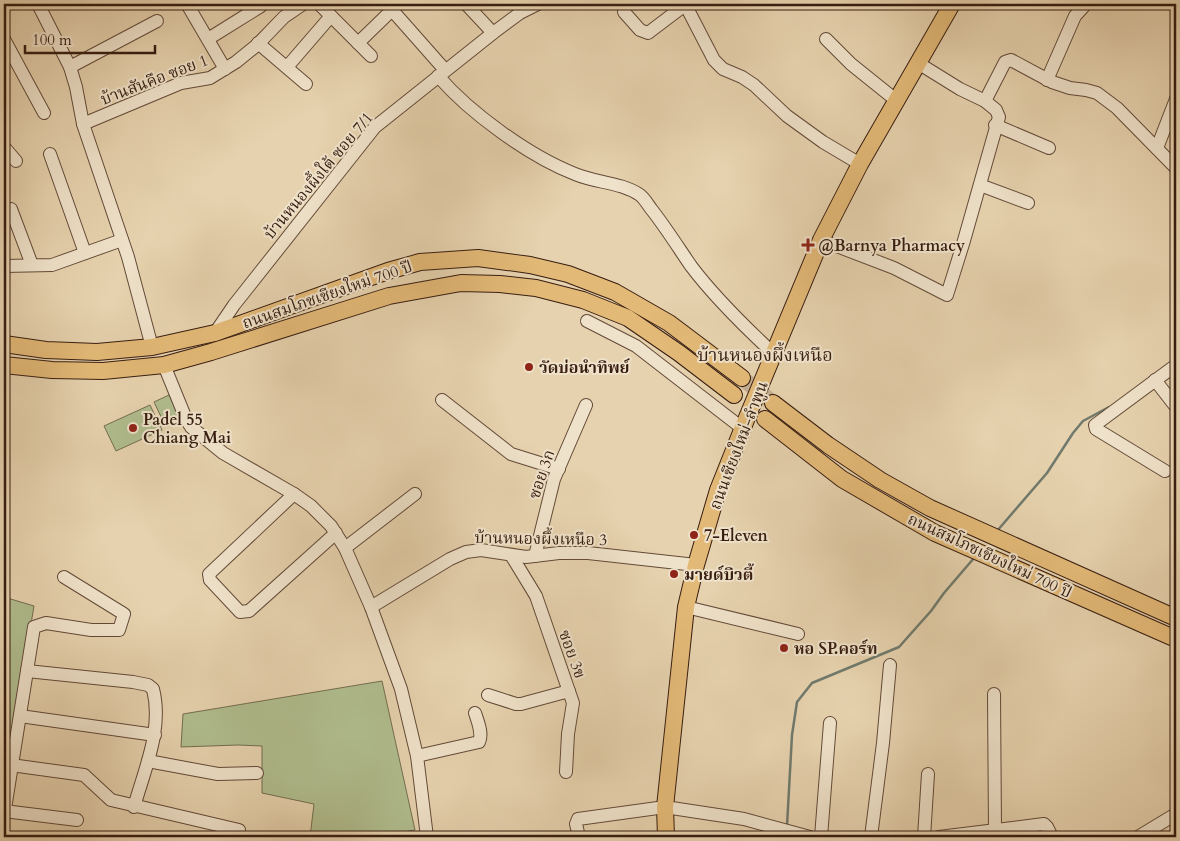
<svg xmlns="http://www.w3.org/2000/svg" width="1180" height="841" viewBox="0 0 1180 841" font-family="Cardo,'Noto Serif Thai',serif">
<rect width="100%" height="100%" fill="#e6d2ae"/>
<filter id="stains"><feTurbulence type="fractalNoise" baseFrequency=".004" numOctaves="4"/><feColorMatrix values="0 0 0 0 .2 0 0 0 0 .09 0 0 0 0 .02 0 0 0 .5 -.17"/></filter>
<radialGradient id="worn" r=".72"><stop offset=".6" stop-color="#630" stop-opacity="0"/><stop offset="1" stop-color="#630" stop-opacity=".3"/></radialGradient>
<g fill="#b0bd8e" stroke="#746d50">
<polygon points="169,395 179,416 164,423 154,402"/>
<polygon points="150,405 162,430 116,451 104,426"/>
<polygon points="4,597 34,606 6,774 4,773"/>
<polygon points="382,681 415,830 374,837 310,837 314,804 262,793 262,746 238,745 181,747 183,714"/>
</g>
<g fill="none" stroke-linecap="round" stroke-linejoin="round">
<g stroke="#707a6d" stroke-width="2.5">
<polyline points="997,531 1047,473 1073,433 1083,421 1109,407"/>
<polyline points="787,826 792,735 797,702 812,683 899,647 931,611 944,593 974,558"/>
</g>
<polyline stroke="#c3ae8f" stroke-width="16" stroke-dasharray="16 8" stroke-linecap="butt" points="742,378 773,403"/>
<defs>
<g id="minor">
<polyline points="38,4 70,67 76,87 83,124 128,257 152,347"/>
<polyline points="187,4 225,69"/>
<polyline points="319,4 358,43 392,10 445,70"/>
<polyline points="466,4 493,33"/>
<polyline points="685,4 714,60 723,69 742,77 754,85 787,116 823,142 860,164"/>
<polyline points="624,12 640,30 648,33 685,5"/>
<polyline points="4,39 44,113"/>
<polyline points="208,39 261,6"/>
<polyline points="826,39 851,64 897,101"/>
<polyline points="258,43 306,84"/>
<polyline points="358,43 371,56"/>
<polyline points="70,67 157,21"/>
<polyline points="287,67 331,16"/>
<path d="M438,76C470,113 529,156 575,174C596,183 621,182 640,195C645,199 648,205 652,210C666,228 678,247 691,266C715,298 745,327 774,354"/>
<polyline points="1047,80 1075,16 1086,4"/>
<polyline points="985,101 1005,62 1011,60 1052,82 1070,88 1086,90 1097,93 1117,108 1176,168"/>
<polyline points="83,124 181,83 210,78 236,62 257,45 284,17 303,4"/>
<polyline points="995,125 1049,148"/>
<polyline points="4,147 16,161"/>
<polyline points="1157,148 1176,99"/>
<polyline points="50,154 85,253"/>
<polyline points="980,185 1028,203"/>
<polyline points="11,209 32,265"/>
<polyline points="821,240 894,268 947,295 963,244 999,117 996,110 985,101 960,89 918,63"/>
<polyline points="4,266 52,265 122,240"/>
<polyline points="587,321 636,346 742,428"/>
<polyline points="215,333 234,305 375,127 493,33 520,13 538,4"/>
<polyline points="164,365 186,419 191,427 223,453 294,494 311,506 331,526 345,548 371,607 401,689 417,756 427,837"/>
<polyline points="1155,380 1176,407"/>
<polyline points="442,400 511,454 559,469"/>
<polyline points="1165,471 1096,429 1095,425 1176,365"/>
<polyline points="294,494 209,574 210,580 240,612 249,611 336,533"/>
<polyline points="345,548 415,494"/>
<polyline points="511,555 536,596 573,703 568,734 566,772"/>
<polyline points="535,556 554,479 586,405"/>
<polyline points="371,607 450,559 466,552 481,550 526,557 559,553 588,553 696,565"/>
<polyline points="686,607 798,634"/>
<path d="M27,671L133,682L148,685L153,689C163,729 145,768 134,807"/>
<polyline points="994,694 995,831"/>
<polyline points="488,695 516,704 521,704 569,691"/>
<polyline points="20,716 155,735"/>
<path d="M417,756L479,742C483,734 478,722 475,713"/>
<polyline points="148,761 218,774 257,773"/>
<polyline points="11,765 84,775 111,800 239,830"/>
<polyline points="4,811 77,820"/>
<polyline points="4,815 34,627 46,623 91,630 119,630 124,614 64,577"/>
<polyline points="579,837 576,824 578,819 665,807 744,819 810,837"/>
<polyline points="821,837 830,723"/>
<polyline points="871,837 883,743 890,665"/>
<polyline points="924,837 928,774"/>
<polyline points="939,837 1044,824 1047,827 1052,837"/>
<polyline points="1138,837 1176,814"/>
</g>
<g id="major">
<polyline points="4,344 46,350 97,352 152,347 215,333 388,271 420,262 478,258 530,265 568,274 615,292 669,323 742,378"/>
<polyline points="4,365 52,370 103,371 164,365 211,352 389,296 461,283 500,284 536,288 583,300 628,318 679,353 734,395"/>
<polyline points="773,403 828,445 880,480 930,508 1176,618"/>
<polyline points="765,419 842,479 935,533 1176,639"/>
<polyline points="666,837 665,807 686,607 696,565 718,490 746,420 821,240 860,164 952,4"/>
</g>
</defs>
<use href="#minor" stroke="#634a38" stroke-width="14"/>
<use href="#major" stroke="#371d11" stroke-width="18"/>
<use href="#minor" stroke="#efe2ca" stroke-width="12"/>
<use href="#major" stroke="#e3b977" stroke-width="16"/>
</g>
<g fill="#8f2418" stroke="#efe2ca" stroke-width="2">
<path d="M805.5 237.5h5v5h5v5h-5v5h-5v-5h-5v-5h5z"/>
<circle cx="529" cy="367" r="5"/>
<circle cx="133" cy="428" r="5"/>
<circle cx="694" cy="535" r="5"/>
<circle cx="674" cy="574" r="5"/>
<circle cx="784" cy="648" r="5"/>
</g>
<g text-anchor="middle" stroke-width="4" stroke-linejoin="round" paint-order="stroke">
<g font-size="16" fill="#371d11" stroke="#efe2ca">
<text transform="translate(154 79) rotate(-21)" y="6">บ้านสันคือ ซอย 1</text>
<text transform="translate(318 175) rotate(-50)" y="6">บ้านหนองผึ้งใต้ ซอย 7/1</text>
<text transform="translate(327 294) rotate(-19)" y="6">ถนนสมโภชเชียงใหม่ 700 ปี</text>
<text transform="translate(738 445) rotate(-69)" y="6">ถนนเชียงใหม่-ลำพูน</text>
<text transform="translate(541 474) rotate(-71)" y="6">ซอย 3ก</text>
<text transform="translate(541 538) rotate(1)" y="6">บ้านหนองผึ้งเหนือ 3</text>
<text transform="translate(990 555) rotate(25)" y="6">ถนนสมโภชเชียงใหม่ 700 ปี</text>
<text transform="translate(573 654) rotate(70)" y="6">ซอย 3ข</text>
</g>
<g font-size="16" font-weight="bold" fill="#371d11" stroke="#efe2ca" text-anchor="start">
<text x="818" y="251">@Barnya Pharmacy</text>
<text x="539" y="373">วัดบ่อนำทิพย์</text>
<text x="143" y="425">Padel 55<tspan x="143" dy="18">Chiang Mai</tspan></text>
<text x="704" y="541">7-Eleven</text>
<text x="684" y="580">มายด์บิวตี้</text>
<text x="794" y="654">หอ SP.คอร์ท</text>
</g>
<g font-size="18" fill="#371d11" stroke="#efe2ca">
<text x="765" y="361">บ้านหนองผึ้งเหนือ</text>
</g>
</g>
<rect width="1180" height="841" fill="none" stroke="#e6d2ae" stroke-width="20"/>
<rect x="5" y="5" width="1170" height="831" fill="none" stroke="#371d11" stroke-width="2.5"/>
<rect x="10" y="10" width="1160" height="821" fill="none" stroke="#371d11"/>
<path d="M25 45v8h130v-8" fill="none" stroke="#371d11" stroke-width="2.5"/>
<text x="32" y="45" font-size="15" fill="#371d11" stroke="#efe2ca" stroke-width="4" paint-order="stroke">100 m</text>
<rect width="100%" height="100%" filter="url(#stains)"/>
<rect width="100%" height="100%" fill="url(#worn)"/>
</svg>
